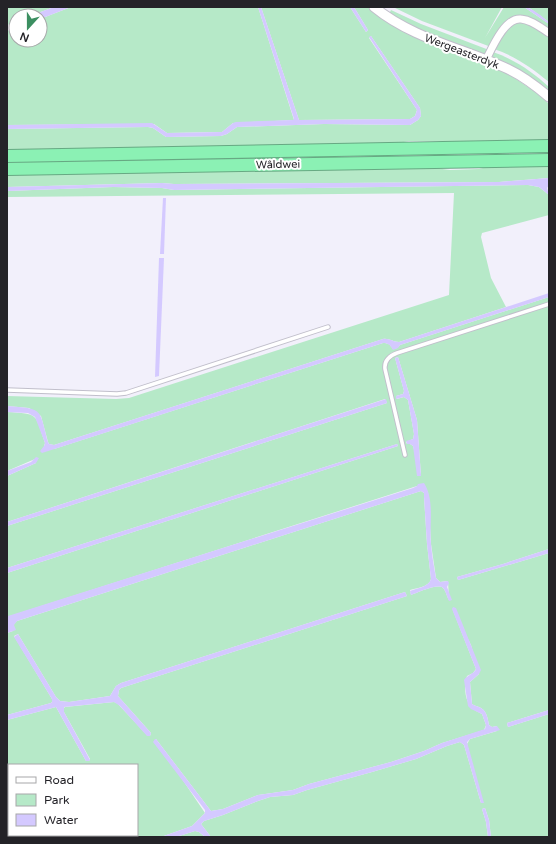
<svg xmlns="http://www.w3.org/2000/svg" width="556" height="844" viewBox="0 0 556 844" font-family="'Varela Round',sans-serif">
<rect width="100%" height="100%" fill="#f2f0fb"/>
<g fill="#b6e9c8" fill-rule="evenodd">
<polygon points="7,7 54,7 30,16 16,16 16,22 7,25"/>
<polygon points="71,7 258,7 294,120 233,123 222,132 167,133 154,124 7,125 7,31 16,28 16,40 40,40 40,19"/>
<polygon points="261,7 350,7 366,32 368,30 354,7 368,7 389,23 411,35 494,67 510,75 537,93 549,104 549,141 459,142 437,141 409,141 393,144 7,150 7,129 148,127 153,128 166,137 221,136 227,134 237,127 324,124 410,125 418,120 421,116 420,108 371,36 369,38 417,110 415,116 410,119 299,120"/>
<polygon points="393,7 502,7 485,38 504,7 524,7 549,24 549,32 515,17 491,47 422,21"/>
<polygon points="528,7 549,7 549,22"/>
<polygon points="391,10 421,24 489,50 486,53 482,54 414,28 389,14"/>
<path d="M517,21L527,22L549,36V82C532,68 515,56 494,49L506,29Z"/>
<path d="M493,52C514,59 533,72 549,87V92L495,60L492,55Z"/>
<polygon points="549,165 549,178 499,182 174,184 162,183 7,187 7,175 435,168 450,170 479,169 491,166"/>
<path d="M528,185L539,187L549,195V215L482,233L481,237L491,278L506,307L399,342C393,342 389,338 383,339L54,445L49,444L48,442L41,416L29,408L7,406V396L116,399L129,398L449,295L454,193L7,197V191L113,187L162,188L174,190Z"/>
<path d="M549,297V302L391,353L386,358L383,365L401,444L386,366L389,359L394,356L549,305V549L503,564L457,577L458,580L549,553V710L507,723L508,727L549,714V837H491L489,820L485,808L482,809L486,822L488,837H211L201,824L204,821L223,815L258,801L270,797L293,795L307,790L372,772L416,759L447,746L460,742L464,745L481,803H483L467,744L470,739L497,731V726L492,727L489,725C488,720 487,711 481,708C477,706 475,706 472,704L470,682L479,674L471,645L452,608L476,669L473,673L467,676C463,687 465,705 476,711C478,712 480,713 482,714L486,725L484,730L442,743L424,751L391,762L309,784L293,790L258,795L223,809L211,811L156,739H155L205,813L192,826L161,837H132L131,835H137V765H9V835H126L127,837H7V720L56,707L86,761H89L90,759L64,712L63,709L65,707L114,702L117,703L147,735L150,736L151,733L118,696L119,690L121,688L407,596L405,592L121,683L116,686L110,696L69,702L60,701L56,697L18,634L14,636L52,699V702L51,703L7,715V633L13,631L14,623L17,621L421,491L424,493V497L427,544L431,579C429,587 417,588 410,590L411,595C417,593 438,583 443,588C446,591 447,597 449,600L448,581L440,582L436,578L431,544L428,492L417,486L7,617V573L398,446L397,444L7,568V526L387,403L385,399L7,522V476L36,463L35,459L7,471V412C39,414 35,413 45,443L44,446L54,449L383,343C389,343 390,345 393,349L397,348L400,345ZM398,357L417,420L421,476L413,446L410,444H407L406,442L413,439L414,434L408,400L404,397L397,399L396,396L403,394L404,391L395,358Z"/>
<polygon points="195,831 199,832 205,837 176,837"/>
</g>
<g fill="#d4c9ff">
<polygon points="54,7 71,7 40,19 40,16 30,16"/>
<polygon points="258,7 261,7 299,120 410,119 415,116 417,110 369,37 371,36 420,108 421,116 418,120 410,125 324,124 237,127 227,134 221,136 166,137 153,128 148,127 7,129 7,125 152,123 167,133 222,132 233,123 236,122 293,120 294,119"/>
<polygon points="350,7 354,7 368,30 366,32"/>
<path d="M524,7C532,7 542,17 549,22V24Z"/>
<polygon points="549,178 549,185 547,188 549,195 539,187 528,185 174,190 162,188 113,187 7,191 7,187 162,183 174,184 499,182"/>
<polygon points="163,198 166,198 164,254 160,254"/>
<polygon points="159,258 164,258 159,376 155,377"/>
<path d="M549,293V297L400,345L398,348L393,350C390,345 389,343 383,343L42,453L40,451L44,446L45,443L35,417L28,413L7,412V406C44,409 39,408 48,442L49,444L54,445L383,339C389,338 393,342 399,342Z"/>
<polygon points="398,357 417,420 421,476 417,476 413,446 410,444 407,444 406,441 413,439 414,434 408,400 404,397 396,399 396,396 403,394 404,391 395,358"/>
<polygon points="386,399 387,403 7,526 7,522"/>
<polygon points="397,444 398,446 7,573 7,568"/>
<polygon points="36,457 39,458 36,463 7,476 7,471 31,462"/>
<path d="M424,483C435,500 429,525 431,544C432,556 434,567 436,578L440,582L448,581L449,583L447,587L452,600L449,601C447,597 446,591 443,588C438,583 417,593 411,595L410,591C417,588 429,587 431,579L427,544L424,497V493L421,491L17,621L14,625L16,630L7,633V617L8,616L413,488L417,486L418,484Z"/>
<polygon points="549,549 549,553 458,580 457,577 503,564"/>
<polygon points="405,592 407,596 121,688 119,690 118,696 151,733 150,736 147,736 120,706 114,702 64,707 64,712 90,760 89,761 86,761 56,707 7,720 7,715 51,703 52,702 52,699 14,637 18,634 56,697 60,701 69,702 110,696 116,686 121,683"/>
<path d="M453,607L456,608L481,670L479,674L470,682L472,704C475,706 477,706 481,708C487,711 488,720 489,725L492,727L497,726L500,730L470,739L467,742L484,803H481L464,745L460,742L447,746L416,759L372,772L307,790L293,795L270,797L258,801L223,815L204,821L201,824L211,837H205L199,832L195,831L176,837H161L192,826L205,813V810L153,742L155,739H156L211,811L223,809L258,795L293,790L309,784L391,762L424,751L442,743L485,729L486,725L482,714L471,709L468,706L464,680C467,675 474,674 476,669L452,609Z"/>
<polygon points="549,710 549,714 508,727 507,723"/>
<polygon points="485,808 489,820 491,837 488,837 486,822 482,809"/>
</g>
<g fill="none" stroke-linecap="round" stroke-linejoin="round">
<defs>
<g id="lane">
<polyline points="7,390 117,394 126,393 328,327"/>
<path d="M405,455L385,369C384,361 389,356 397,353L549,304"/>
</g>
<path id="street" d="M486,60C492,48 505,17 521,19C532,20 541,28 549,33"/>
<path id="secondary" d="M374,7C413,39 463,48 508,69C523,76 536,86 549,97"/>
<g id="highway">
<polyline points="7,156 549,146"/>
<polyline points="7,169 549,160"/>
</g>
</defs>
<use href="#lane" stroke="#c1bfcb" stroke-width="5.5"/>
<use href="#street" stroke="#c1bfcb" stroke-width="9"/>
<use href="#secondary" stroke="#c1bfcb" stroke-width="11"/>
<use href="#highway" stroke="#67a983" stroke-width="14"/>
<use href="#lane" stroke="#fff" stroke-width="3.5"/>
<use href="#street" stroke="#fff" stroke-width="7"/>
<use href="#secondary" stroke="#fff" stroke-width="9"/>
<use href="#highway" stroke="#8bf1b4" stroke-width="12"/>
</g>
<g text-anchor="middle" stroke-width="4" stroke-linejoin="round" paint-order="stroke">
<g font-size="11" fill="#242328" stroke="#fff">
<text transform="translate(462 51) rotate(21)" y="4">Wergeasterdyk</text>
<text transform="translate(278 164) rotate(-1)" y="4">Wâldwei</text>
</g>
</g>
<rect width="556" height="844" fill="none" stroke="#242328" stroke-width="16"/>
<rect x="8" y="764" width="130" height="72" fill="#ffffff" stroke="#a7a7a9"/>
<rect x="16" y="777" width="20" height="6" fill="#ffffff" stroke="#a7a7a9"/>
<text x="44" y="784" font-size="12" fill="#242328">Road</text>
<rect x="16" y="794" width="20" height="12" fill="#b6e9c8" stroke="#a7a7a9"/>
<text x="44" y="804" font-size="12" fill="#242328">Park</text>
<rect x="16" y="814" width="20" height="12" fill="#d4c9ff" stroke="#a7a7a9"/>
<text x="44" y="824" font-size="12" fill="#242328">Water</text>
<g transform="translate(28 28) rotate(201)"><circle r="19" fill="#ffffff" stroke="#a7a7a9"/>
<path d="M0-3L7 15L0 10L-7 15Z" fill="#3c8f61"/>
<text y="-6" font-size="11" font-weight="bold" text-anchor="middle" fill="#242328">N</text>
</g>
</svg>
